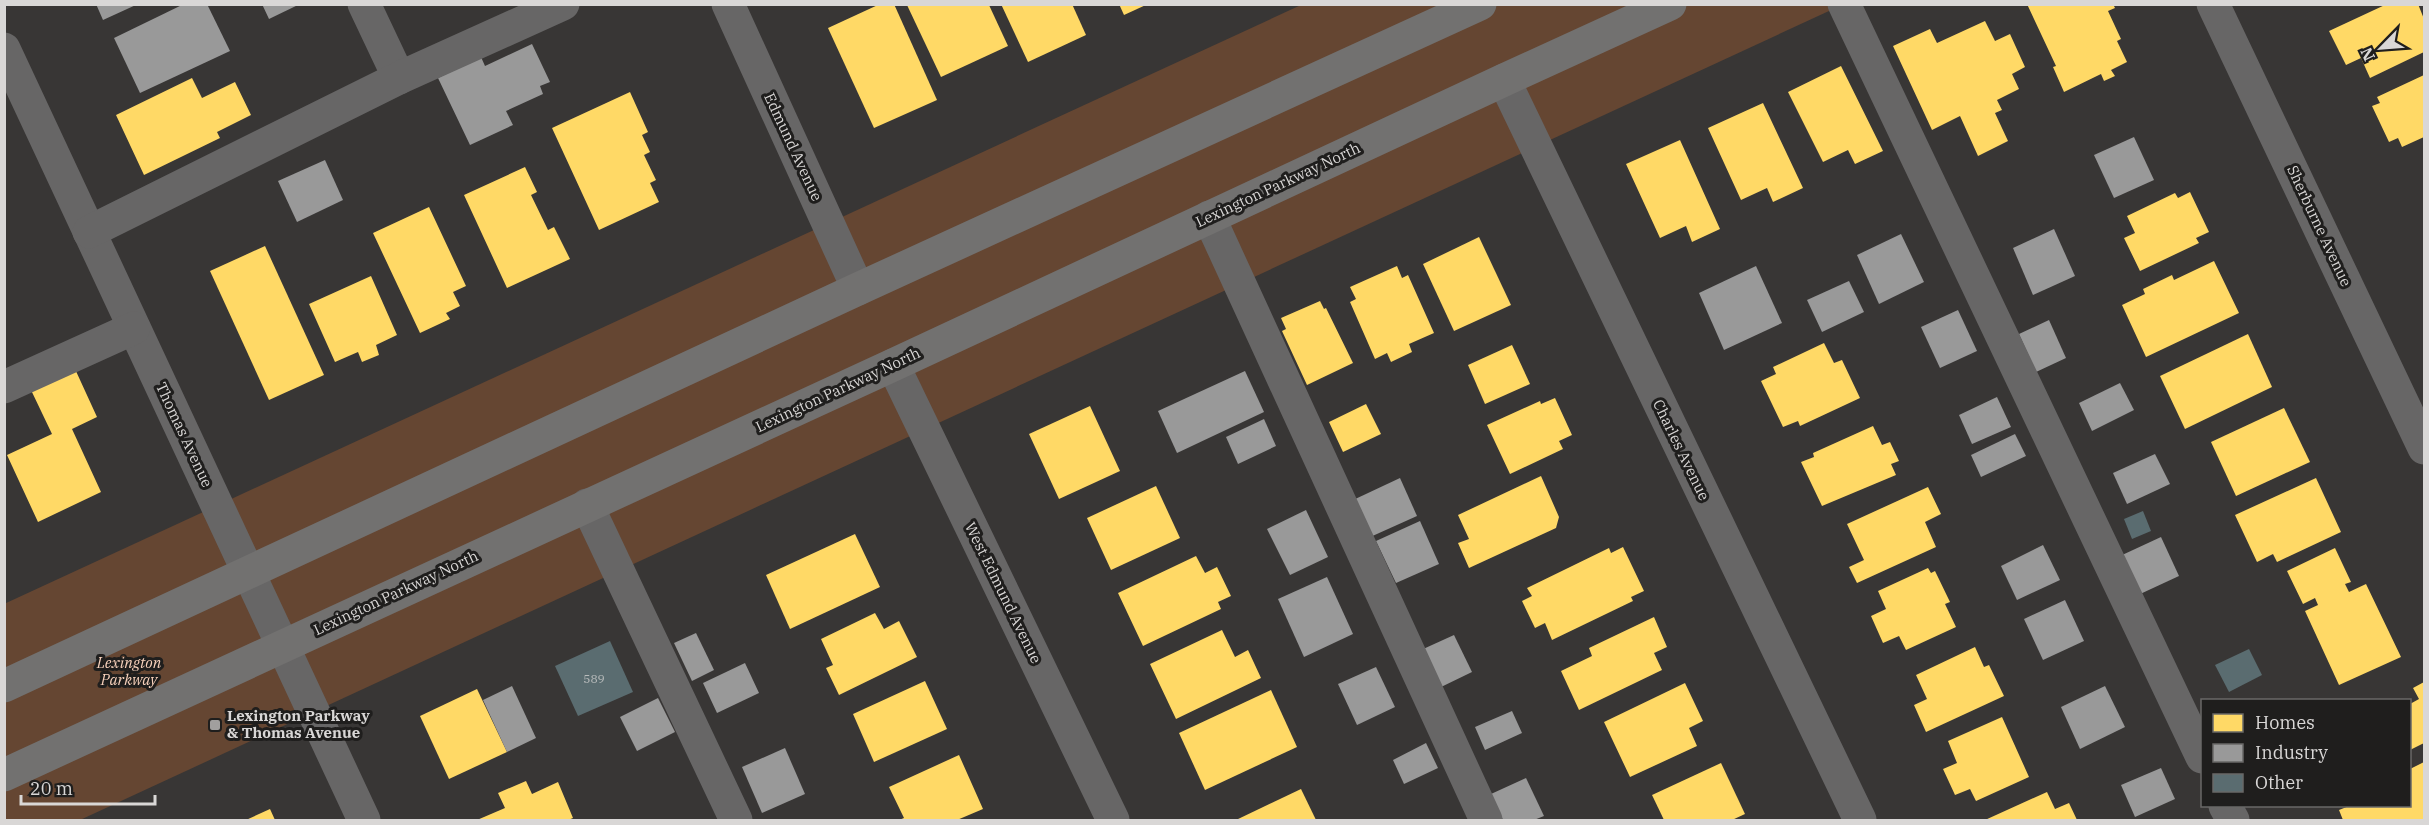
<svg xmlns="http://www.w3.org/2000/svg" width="2429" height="825" viewBox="0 0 2429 825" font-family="'IBM Plex Serif',serif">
<rect width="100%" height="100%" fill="#383635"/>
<polygon fill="#654632" points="1301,5 1842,5 80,820 5,820 4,604"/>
<g fill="#ffd966">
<polygon points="880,4 894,4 937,100 874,128 828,28"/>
<polygon points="1001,4 1072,4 1086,35 1028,62"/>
<polygon points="1119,4 1148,4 1124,15"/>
<polygon points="2027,4 2113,4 2115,8 2108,11 2121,39 2117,41 2127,62 2111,70 2115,76 2104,81 2101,74 2064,92 2053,67 2056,66"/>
<polygon points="2387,4 2418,4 2424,19 2424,52 2370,78 2361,58 2346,65 2329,31"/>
<polygon points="907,5 989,5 1008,46 941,77"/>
<polygon points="1985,21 1995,41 2010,34 2025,67 2012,74 2019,89 1997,100 2002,110 1995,113 2008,141 1978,156 1960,116 1932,130 1893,46 1930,29 1937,43"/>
<polygon points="1841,66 1883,151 1855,164 1848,150 1823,162 1788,92"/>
<polygon points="2424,75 2424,137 2402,147 2398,138 2389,142 2372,106 2380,103 2377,97"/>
<polygon points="192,78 202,98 235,82 251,115 217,132 220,138 144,175 116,115"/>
<polygon points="630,92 648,132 642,135 650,152 644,155 656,180 650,183 659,202 599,230 552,128"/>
<polygon points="1763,103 1803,188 1773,202 1767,188 1741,200 1708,128"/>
<polygon points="1680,140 1720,229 1692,242 1686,226 1660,238 1626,164"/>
<polygon points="525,167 537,192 531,195 548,230 554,227 570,259 507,288 464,195"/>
<polygon points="2190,192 2209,232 2196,238 2199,243 2140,271 2124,238 2135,233 2127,216 2175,193 2178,198"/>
<polygon points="429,207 466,286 453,292 460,306 446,313 450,319 420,333 373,233"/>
<polygon points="1479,237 1511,305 1454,331 1423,264"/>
<polygon points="265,246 324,375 269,400 210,271"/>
<polygon points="2214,261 2239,313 2146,357 2122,305 2145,294 2143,289 2172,275 2174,280"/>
<polygon points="1397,266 1402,278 1408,275 1434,333 1409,344 1412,352 1391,362 1387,353 1375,359 1350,302 1356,299 1350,287"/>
<polygon points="371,276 397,335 376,345 379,355 362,362 358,352 335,362 309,304"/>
<polygon points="1320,301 1324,309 1326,308 1353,363 1307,385 1282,331 1286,329 1281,318"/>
<polygon points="2248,334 2272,387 2185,429 2160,376"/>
<polygon points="1824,343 1834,363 1842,360 1860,398 1800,426 1798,421 1783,427 1761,381 1776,374 1773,367"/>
<polygon points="1512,345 1530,384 1485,404 1468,365"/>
<polygon points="75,369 97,417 72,429 101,492 38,522 7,455 52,434 31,390"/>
<polygon points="1555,398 1572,435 1559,441 1563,449 1510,474 1487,425 1540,401 1541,404"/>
<polygon points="1366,404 1381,434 1343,452 1329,422"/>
<polygon points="1090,406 1120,471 1059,499 1029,434"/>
<polygon points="2284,408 2310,462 2236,496 2211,442"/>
<polygon points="1873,426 1882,445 1890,442 1899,461 1891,464 1896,475 1822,506 1801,462 1814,457 1813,453"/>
<polygon points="1541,476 1559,517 1556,528 1469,568 1458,543 1469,539 1458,515"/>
<polygon points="2316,478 2341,532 2277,562 2273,554 2257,562 2235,515"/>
<polygon points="1156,486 1180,538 1111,570 1087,518"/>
<polygon points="1928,487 1941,514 1925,522 1936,547 1857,583 1849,567 1864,560 1847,524"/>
<polygon points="855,534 880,587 790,629 766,575"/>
<polygon points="1623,547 1644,591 1631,597 1633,601 1552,640 1545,623 1535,628 1522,601 1532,596 1527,588 1609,548 1611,553"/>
<polygon points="2335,548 2351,582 2345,584 2349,592 2366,584 2401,657 2339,685 2305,611 2318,605 2315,598 2303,604 2287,571"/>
<polygon points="1196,556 1205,573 1217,567 1231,596 1218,602 1221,609 1143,646 1118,593"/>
<polygon points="1928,568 1931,573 1935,571 1950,602 1945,604 1956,627 1906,650 1899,636 1883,643 1871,616 1886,609 1878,591"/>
<polygon points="875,613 884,629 899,621 917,657 839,695 826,668 833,665 821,639"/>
<polygon points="1654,617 1667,647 1654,653 1662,670 1579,710 1561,671 1592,656 1589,648"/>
<polygon points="1222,630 1235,657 1248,650 1261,678 1176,719 1150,664"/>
<polygon points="1975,647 1984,667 1989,665 2004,696 1926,732 1914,705 1927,699 1916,675"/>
<polygon points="925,681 947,729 874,762 853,714"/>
<polygon points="2424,682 2424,743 2410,750 2410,704 2419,699 2413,688"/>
<polygon points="1685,683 1703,721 1689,728 1697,746 1630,777 1604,722"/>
<polygon points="477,689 507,752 449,779 420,716"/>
<polygon points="1271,690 1297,747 1205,790 1179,733"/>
<polygon points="2002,717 2029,777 1976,801 1970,789 1955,795 1943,769 1957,763 1948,741"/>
<polygon points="959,755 983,809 957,820 899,820 904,818 889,787"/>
<polygon points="2424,762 2424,820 2343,820 2339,810 2349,806 2410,806 2410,769"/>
<polygon points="1721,763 1745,814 1732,820 1664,820 1652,795"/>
<polygon points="526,781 532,794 558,782 573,818 568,820 477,820 505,808 498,793"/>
<polygon points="1301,789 1316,820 1236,820"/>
<polygon points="2047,792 2055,809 2069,803 2077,820 1985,820"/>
<polygon points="270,809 275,820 246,820"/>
</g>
<g fill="#999">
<polygon points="96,4 138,4 103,20"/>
<polygon points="184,4 207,4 230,51 140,93 114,38"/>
<polygon points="262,4 300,4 269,19"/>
<polygon points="532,44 550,82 540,86 543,94 506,111 513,125 470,145 438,78 481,57 485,66"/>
<polygon points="2134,137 2154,180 2114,198 2094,155"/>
<polygon points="325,160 343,200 297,222 278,181"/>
<polygon points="2054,229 2075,276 2033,295 2013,248"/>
<polygon points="1901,234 1924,282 1879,304 1857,255"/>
<polygon points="1756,266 1782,323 1724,350 1699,293"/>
<polygon points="1849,281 1864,312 1822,332 1807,300"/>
<polygon points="1958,310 1977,351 1940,368 1921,327"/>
<polygon points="2049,320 2066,358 2036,372 2019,334"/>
<polygon points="1245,371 1264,412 1177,453 1158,411"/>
<polygon points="2120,383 2134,410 2092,431 2079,403"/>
<polygon points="1997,397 2011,427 1972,444 1959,415"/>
<polygon points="1264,419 1276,446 1238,464 1226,437"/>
<polygon points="2015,434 2026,456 1981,477 1971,455"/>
<polygon points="2155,454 2170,484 2127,504 2113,473"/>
<polygon points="1400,478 1417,516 1368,538 1351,501"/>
<polygon points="1306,510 1328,557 1290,575 1267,529"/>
<polygon points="1420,521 1439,564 1396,583 1376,541"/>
<polygon points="2161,537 2179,576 2138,595 2120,556"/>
<polygon points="2043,545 2060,580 2017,600 2001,566"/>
<polygon points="1327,577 1353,634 1304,657 1278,599"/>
<polygon points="2065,600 2084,641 2043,660 2024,619"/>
<polygon points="696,633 714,670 692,681 674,643"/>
<polygon points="1454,635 1472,672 1439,688 1421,650"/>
<polygon points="745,663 759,693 717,713 703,683"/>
<polygon points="1376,667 1395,707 1357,725 1338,684"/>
<polygon points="512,686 536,738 507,752 483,700"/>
<polygon points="2105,686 2125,727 2080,749 2061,707"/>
<polygon points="658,698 675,732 637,751 620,717"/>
<polygon points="1512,711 1522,733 1485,750 1475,727"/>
<polygon points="1426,743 1438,768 1404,784 1393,760"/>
<polygon points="785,748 805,794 762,813 742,767"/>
<polygon points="2161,768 2175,799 2135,817 2121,785"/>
<polygon points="1526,778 1544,816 1534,820 1503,820 1491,794"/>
</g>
<g fill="#5a6c70">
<polygon points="2143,511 2151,531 2132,539 2124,519"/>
<polygon points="610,641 633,692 578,716 555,666"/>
<polygon points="2249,649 2262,675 2229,692 2215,665"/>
</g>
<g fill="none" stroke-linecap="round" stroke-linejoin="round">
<g stroke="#676666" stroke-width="33">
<polyline points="364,4 399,78"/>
<polyline points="728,4 858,289"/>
<polyline points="1844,4 2202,757"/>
<polyline points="2213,4 2424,448"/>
<polyline points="4,49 364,820"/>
<polyline points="1504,80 1860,820"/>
<polyline points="1209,217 1486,820"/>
<polyline points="89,232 399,78 563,4"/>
<polyline points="893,365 1113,820"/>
<polyline points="4,387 134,328"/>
<polyline points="587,505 736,820"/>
<polyline points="2225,806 2233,820"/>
</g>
<g stroke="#727170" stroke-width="33">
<polyline points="4,686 858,289 1480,4"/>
<polyline points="4,775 893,365 1504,80 1670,4"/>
</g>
</g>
<rect fill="#a19f9e" stroke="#1f1e1d" stroke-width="2" x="209" y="719" width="12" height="12" rx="3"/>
<g text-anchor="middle" stroke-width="6" stroke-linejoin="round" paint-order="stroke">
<g font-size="12" fill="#b9bcbc">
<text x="594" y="683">589</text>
</g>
<g font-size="15" fill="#d9d7d6" stroke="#1f1e1d">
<text transform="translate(793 147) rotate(65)" y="5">Edmund Avenue</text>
<text transform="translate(1278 185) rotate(-25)" y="5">Lexington Parkway North</text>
<text transform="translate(2319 226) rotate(65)" y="5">Sherburne Avenue</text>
<text transform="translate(838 390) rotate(-25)" y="5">Lexington Parkway North</text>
<text transform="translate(184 435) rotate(65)" y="5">Thomas Avenue</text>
<text transform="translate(1681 450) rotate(64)" y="5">Charles Avenue</text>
<text transform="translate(396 593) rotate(-25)" y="5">Lexington Parkway North</text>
<text transform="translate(1003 593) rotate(64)" y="5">West Edmund Avenue</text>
</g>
<g font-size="15" font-style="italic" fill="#f8d2bc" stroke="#1f1e1d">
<text x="129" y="668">Lexington<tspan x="129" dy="17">Parkway</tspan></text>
</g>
<g font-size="15" font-weight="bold" fill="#d9d7d6" stroke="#1f1e1d" text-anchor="start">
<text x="227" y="721">Lexington Parkway<tspan x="227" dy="17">&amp; Thomas Avenue</tspan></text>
</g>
</g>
<rect width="2429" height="825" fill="none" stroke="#d9d7d6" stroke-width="12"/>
<rect x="2201" y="699" width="210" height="108" fill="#1f1e1d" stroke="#696867" stroke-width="1.5"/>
<rect x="2213" y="714" width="30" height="18" fill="#ffd966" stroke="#696867" stroke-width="1.5"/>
<text x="2255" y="729" font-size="18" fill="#d9d7d6">Homes</text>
<rect x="2213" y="744" width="30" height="18" fill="#999999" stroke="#696867" stroke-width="1.5"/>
<text x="2255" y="759" font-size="18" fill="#d9d7d6">Industry</text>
<rect x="2213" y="774" width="30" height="18" fill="#5a6c70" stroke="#696867" stroke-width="1.5"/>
<text x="2255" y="789" font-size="18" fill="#d9d7d6">Other</text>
<g transform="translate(2381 48) rotate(245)" stroke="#1f1e1d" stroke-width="4.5" paint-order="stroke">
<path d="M0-4.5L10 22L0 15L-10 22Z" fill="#d9d7d6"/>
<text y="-9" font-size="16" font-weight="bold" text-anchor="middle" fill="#d9d7d6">N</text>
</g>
<path d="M21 795v9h134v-9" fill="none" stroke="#d9d7d6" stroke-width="3"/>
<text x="30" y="795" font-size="18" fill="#d9d7d6" stroke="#1f1e1d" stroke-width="4.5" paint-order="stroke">20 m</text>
</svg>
